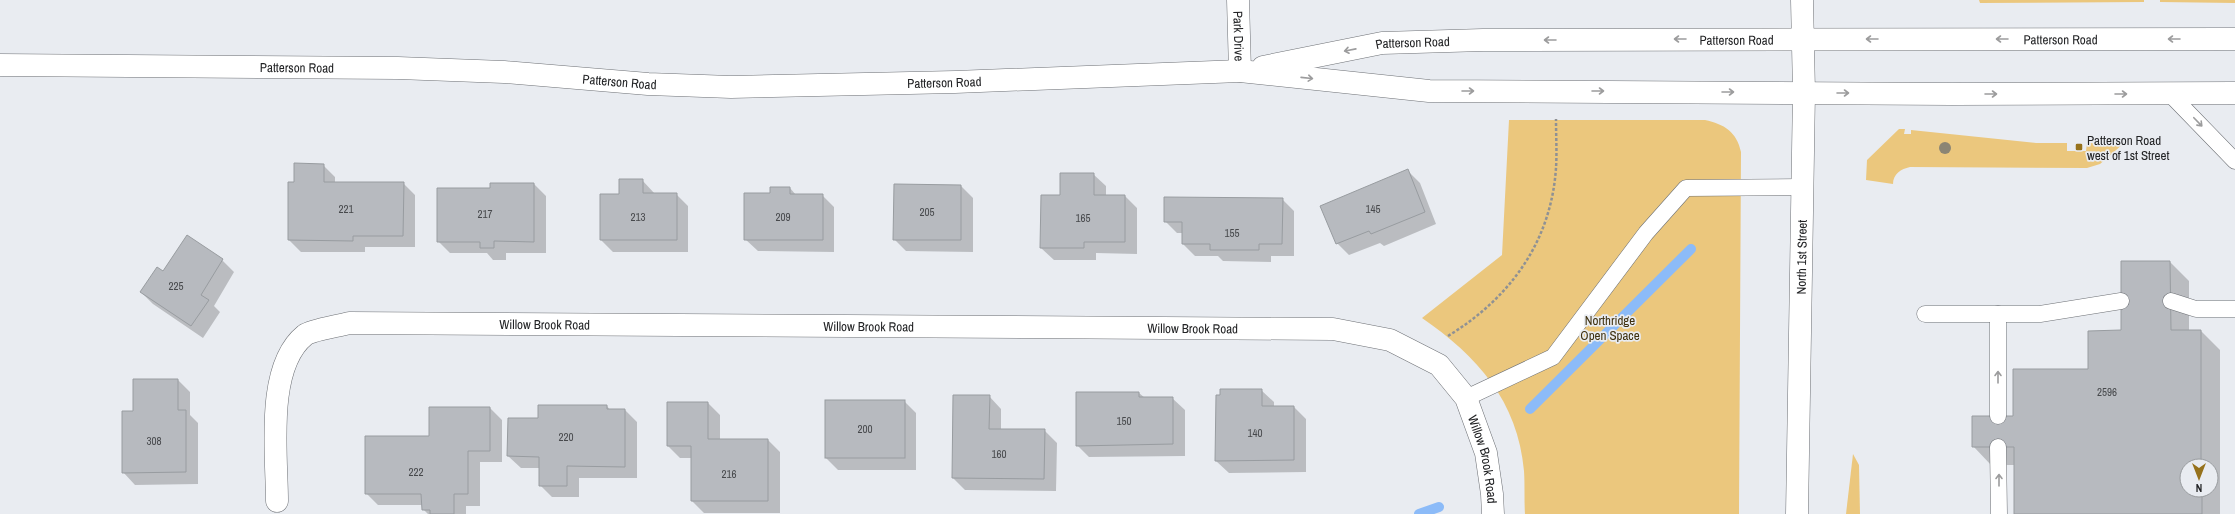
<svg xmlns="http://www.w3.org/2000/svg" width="2235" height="514" viewBox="0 0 2235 514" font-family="'Archivo Narrow',sans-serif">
<rect width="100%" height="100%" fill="#e9ecf1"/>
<g fill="#ebc77d">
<polygon points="1979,0 2144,0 2144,2 1980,3"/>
<polygon points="2160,0 2235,0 2235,3 2160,2"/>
<path d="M1509,120H1705C1724,124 1737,132 1741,152L1739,514H1525C1524,500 1525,486 1524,471C1518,401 1477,356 1422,318L1502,255Z"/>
<path d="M1899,129H1905L1904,134H1911V130L2036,143H2067V151H2086L2087,143L2123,144L2100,164L2087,168L1910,167C1901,169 1893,174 1893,184L1866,180L1867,160Z"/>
<polygon points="1853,454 1859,465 1860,514 1846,514"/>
</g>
<g fill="#0003" fill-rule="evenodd">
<polygon points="323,165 335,177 335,183 403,183 415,195 415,247 365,247 365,252 301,252 289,240 295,183"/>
<polygon points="1407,170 1420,183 1436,224 1384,246 1380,243 1349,255 1337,243"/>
<polygon points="1093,174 1106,186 1106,196 1125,196 1137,208 1137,254 1096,253 1096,260 1054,260 1041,248 1061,196"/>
<polygon points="642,180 655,194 676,194 688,206 688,252 613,252 601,240 620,195"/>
<polygon points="534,184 546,196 546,253 506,253 506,260 493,260 487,253 450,253 438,241 491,189"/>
<polygon points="895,185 961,186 973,198 973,252 906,251 894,239"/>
<polygon points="790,188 796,195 822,195 834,207 834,252 758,251 745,239 771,194"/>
<polygon points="1282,199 1294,211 1294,256 1271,256 1271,262 1223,261 1218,256 1195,256 1183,244 1183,233 1177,233 1165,221"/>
<polygon points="222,260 234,272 214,306 220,312 203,338 153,304 141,292 163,273"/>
<path d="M2170,262L2189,281V331H2201L2220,350V514H2015V465H1991L1973,446L2014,417L2089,370L2122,331ZM2187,466H2211V490H2187Z"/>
<polygon points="178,380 190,392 190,415 198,423 198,484 135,485 123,472 134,412"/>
<polygon points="1261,390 1274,402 1274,407 1294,407 1306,419 1306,472 1229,473 1216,461"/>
<polygon points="1077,393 1139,393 1145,398 1172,398 1185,410 1185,456 1089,457 1077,445"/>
<polygon points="954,396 989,396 1001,409 1001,430 1044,430 1057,443 1056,491 965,490 953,478"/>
<polygon points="904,401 916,413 916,470 838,470 826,458"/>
<polygon points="708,403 720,415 720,440 768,440 780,452 780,513 704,513 692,501 692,458 680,458 668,446"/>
<polygon points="607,406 610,410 625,410 637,422 637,478 579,478 579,497 552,497 540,485 540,468 521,468 508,456 539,419"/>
<polygon points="490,408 502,420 502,462 480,462 480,506 466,506 466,514 428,514 423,509 423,505 378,505 366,493 430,437"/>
</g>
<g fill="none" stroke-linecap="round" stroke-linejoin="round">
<g stroke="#8cbbf8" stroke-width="10">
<polyline points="1530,409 1691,249"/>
<polyline points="1419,514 1439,507"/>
</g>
</g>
<g fill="#b7babf" stroke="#989ca0">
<polygon points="294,163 324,164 324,182 404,182 403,236 353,236 353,241 288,240 288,182 294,182"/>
<polygon points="1408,169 1425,212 1371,234 1369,231 1336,244 1320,206"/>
<polygon points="1060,173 1094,173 1094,195 1125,195 1125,242 1084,242 1084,248 1040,248 1041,195 1060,195"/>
<polygon points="619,179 643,179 643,193 677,193 677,240 600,240 600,194 619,194"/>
<polygon points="490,183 534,183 534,242 494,241 494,248 480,248 480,242 437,242 437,188 490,188"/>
<polygon points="894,184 961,185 961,240 893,240"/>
<polygon points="770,187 790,187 790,194 823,194 823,240 744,240 744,193 770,193"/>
<polygon points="1164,197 1283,198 1282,244 1259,244 1259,250 1210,250 1210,244 1182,244 1182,222 1164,222"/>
<polygon points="187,235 223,259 201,295 209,300 191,326 140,292 157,267 163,271"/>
<polygon points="2121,261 2170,261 2171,330 2201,330 2201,466 2187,466 2187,490 2202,490 2202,514 2014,514 2014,447 1972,447 1972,416 2013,416 2013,369 2088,369 2088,331 2121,330"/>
<polygon points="133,379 178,379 178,410 186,410 186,472 122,473 122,411 133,411"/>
<polygon points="1220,389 1262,389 1262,406 1294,406 1294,460 1215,461 1216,395 1220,395"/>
<polygon points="1076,392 1139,392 1139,397 1173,397 1173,444 1076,446"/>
<polygon points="953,395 990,395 989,429 1045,429 1044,479 952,478"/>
<rect x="825" y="400" width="80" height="58"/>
<polygon points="667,402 708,402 708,439 768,439 768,501 691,501 691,446 667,446"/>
<polygon points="538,405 607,405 607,409 625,409 625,467 567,466 567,486 539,486 539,457 507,456 508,418 538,418"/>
<polygon points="429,407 490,407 490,451 468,451 468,494 454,494 454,514 430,514 430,510 422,510 421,494 365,494 365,436 429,436"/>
</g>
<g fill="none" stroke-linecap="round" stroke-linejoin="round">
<defs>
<g id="lane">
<polyline points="2170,94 2235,161"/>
<polyline points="2171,301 2196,309 2235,309"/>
<polyline points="1925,314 2040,314 2121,301"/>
<polyline points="1998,314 1998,416"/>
<polyline points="1466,398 1553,357 1646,233 1686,188 1802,187"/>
<polyline points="1998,447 1999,514"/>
</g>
<g id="street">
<path id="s1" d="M1238,0L1240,71"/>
<path id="s2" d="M277,501C277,455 265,367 305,335C312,330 339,326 349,323L1333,329L1390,340L1439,365L1466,398L1486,453L1492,494L1493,514"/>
</g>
<g id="secondary">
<path id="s3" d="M1797,514L1804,92L1802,0"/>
</g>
<g id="primary">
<path id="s4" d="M0,65L398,68L504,72L648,84L731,87L955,82L1240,71L1429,91L1952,94L2235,93"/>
<path id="s5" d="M1263,67L1382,43L1483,40L2235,39"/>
</g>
</defs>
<use href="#lane" stroke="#6d7075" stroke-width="17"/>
<use href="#street" stroke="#6d7075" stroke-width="23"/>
<use href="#secondary" stroke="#6d7075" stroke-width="23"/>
<use href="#primary" stroke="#6d7075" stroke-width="23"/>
<path stroke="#8f9194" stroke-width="2.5" stroke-dasharray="3 2" stroke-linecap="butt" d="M1448,336C1510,298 1551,242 1556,168C1557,152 1556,136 1556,119"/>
<use href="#lane" stroke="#fff" stroke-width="16"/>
<use href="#street" stroke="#fff" stroke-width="22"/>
<use href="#secondary" stroke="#fff" stroke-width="22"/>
<use href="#primary" stroke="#fff" stroke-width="22"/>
</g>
<circle fill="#8b8574" cx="1945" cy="148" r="6"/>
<defs><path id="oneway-shaft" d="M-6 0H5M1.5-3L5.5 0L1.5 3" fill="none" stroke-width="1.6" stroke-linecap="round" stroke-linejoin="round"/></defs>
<g stroke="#9c9c9d">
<use href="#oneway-shaft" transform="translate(1680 39) rotate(180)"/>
<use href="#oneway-shaft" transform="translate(1872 39) rotate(180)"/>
<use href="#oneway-shaft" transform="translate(2002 39) rotate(-180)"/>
<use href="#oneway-shaft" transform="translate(2174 39) rotate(-180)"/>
<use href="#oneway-shaft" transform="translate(1550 40) rotate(180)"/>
<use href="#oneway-shaft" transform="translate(1350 50) rotate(169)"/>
<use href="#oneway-shaft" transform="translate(1307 78) rotate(6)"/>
<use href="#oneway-shaft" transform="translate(1468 91)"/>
<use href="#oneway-shaft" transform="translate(1598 91)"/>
<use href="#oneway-shaft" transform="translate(1728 92)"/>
<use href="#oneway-shaft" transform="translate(1843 93)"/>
<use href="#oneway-shaft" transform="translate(1991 94)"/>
<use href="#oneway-shaft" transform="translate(2121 94)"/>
<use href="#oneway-shaft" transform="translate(2198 122) rotate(46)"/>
<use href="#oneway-shaft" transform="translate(1998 377) rotate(-90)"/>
<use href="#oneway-shaft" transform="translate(1999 480) rotate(-90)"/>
</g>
<rect fill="#96721c" stroke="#e9ecf1" stroke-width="1.5" x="2075" y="143" width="8" height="8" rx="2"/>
<g text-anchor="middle" stroke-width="3.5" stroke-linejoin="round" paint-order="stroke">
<g font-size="11" fill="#47494c">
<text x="346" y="213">221</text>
<text x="1373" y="213">145</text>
<text x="927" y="216">205</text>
<text x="485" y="218">217</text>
<text x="638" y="221">213</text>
<text x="783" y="221">209</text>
<text x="1083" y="222">165</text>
<text x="1232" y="237">155</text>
<text x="176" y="290">225</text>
<text x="2107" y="396">2596</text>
<text x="1124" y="425">150</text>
<text x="865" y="433">200</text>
<text x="1255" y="437">140</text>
<text x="566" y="441">220</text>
<text x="154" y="445">308</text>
<text x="999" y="458">160</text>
<text x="416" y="476">222</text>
<text x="729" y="478">216</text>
</g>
<g font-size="13" fill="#222325" stroke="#e9ecf1">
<text dy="5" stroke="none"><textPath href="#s1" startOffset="36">Park Drive</textPath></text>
<text dy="5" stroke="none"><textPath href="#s5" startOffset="476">Patterson Road</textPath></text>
<text dy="5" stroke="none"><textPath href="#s5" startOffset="800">Patterson Road</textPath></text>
<text dy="5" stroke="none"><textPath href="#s5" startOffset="152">Patterson Road</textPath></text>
<text dy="5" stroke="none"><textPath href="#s4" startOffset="297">Patterson Road</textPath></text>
<text dy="5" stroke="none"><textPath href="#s4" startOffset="620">Patterson Road</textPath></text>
<text dy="5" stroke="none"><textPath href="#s4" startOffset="945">Patterson Road</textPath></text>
<text dy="5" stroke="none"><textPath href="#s3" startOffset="257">North 1st Street</textPath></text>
<text dy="5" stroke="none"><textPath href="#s2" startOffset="415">Willow Brook Road</textPath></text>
<text dy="5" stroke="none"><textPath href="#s2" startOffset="739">Willow Brook Road</textPath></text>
<text dy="5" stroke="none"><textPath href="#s2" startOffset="1063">Willow Brook Road</textPath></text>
<text dy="5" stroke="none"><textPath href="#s2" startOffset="1423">Willow Brook Road</textPath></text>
</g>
<g font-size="13" fill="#222325" stroke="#e9ecf1" text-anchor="start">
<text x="2087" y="145">Patterson Road<tspan x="2087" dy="15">west of 1st Street</tspan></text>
</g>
<g font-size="13" fill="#3e300e" stroke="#e9ecf1">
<text x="1610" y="325">Northridge<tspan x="1610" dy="15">Open Space</tspan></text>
</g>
</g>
<g transform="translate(2199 478) rotate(180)"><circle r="19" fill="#e9ecf1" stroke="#999c9f"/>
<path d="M0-3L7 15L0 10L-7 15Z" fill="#96721c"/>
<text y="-6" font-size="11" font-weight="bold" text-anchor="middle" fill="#222325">N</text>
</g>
</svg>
